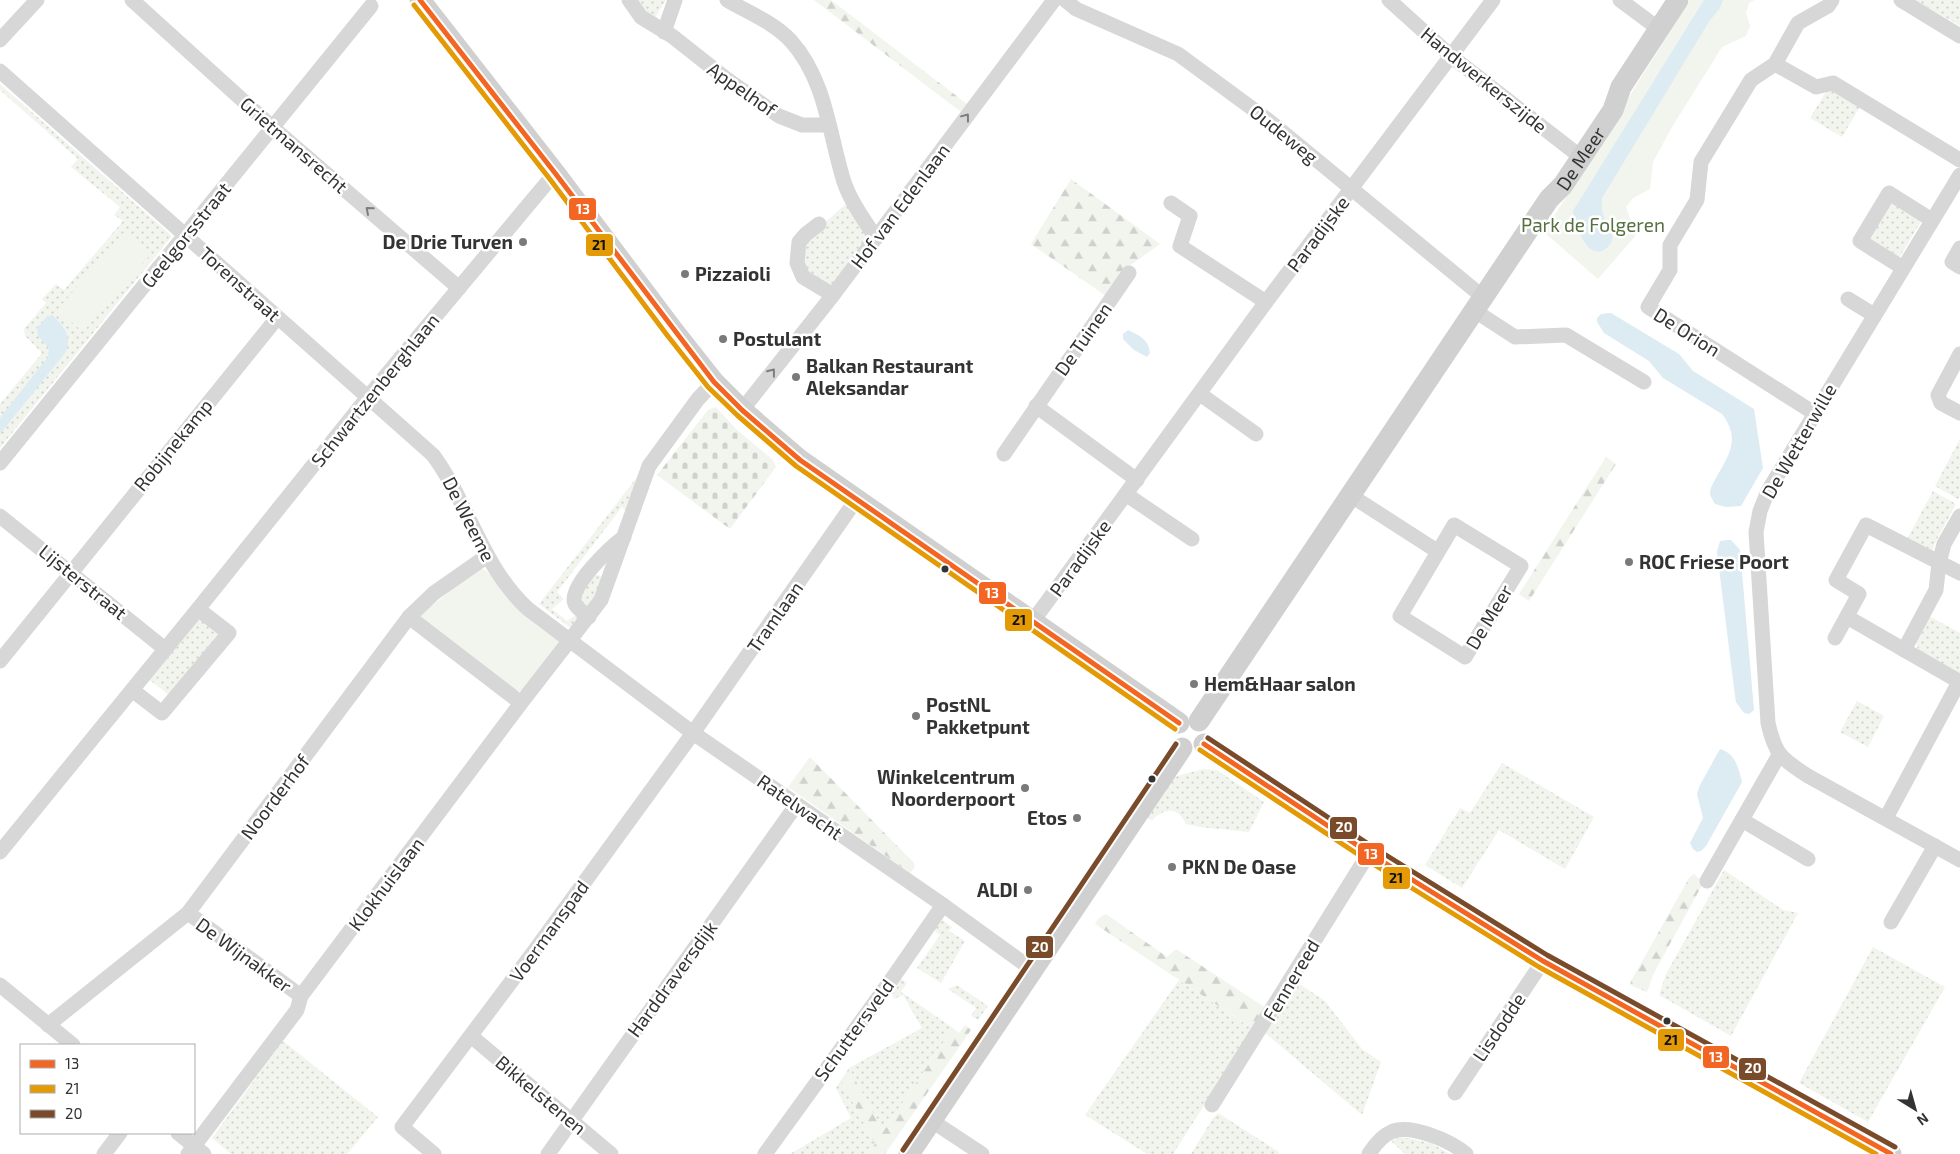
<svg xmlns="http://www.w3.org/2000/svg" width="1960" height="1154" viewBox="0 0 1960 1154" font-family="'Exo 2',sans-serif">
<defs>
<pattern id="grass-dots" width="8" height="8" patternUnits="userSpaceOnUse" patternTransform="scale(1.25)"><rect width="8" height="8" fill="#f1f5ed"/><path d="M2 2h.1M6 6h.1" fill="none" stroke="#cfd2cc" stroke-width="1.8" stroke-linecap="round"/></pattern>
<pattern id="forest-firs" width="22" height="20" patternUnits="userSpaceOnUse" patternTransform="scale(1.25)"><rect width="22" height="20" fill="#f1f5ed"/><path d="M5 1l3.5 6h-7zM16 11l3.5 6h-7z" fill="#cfd2cc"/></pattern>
<pattern id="cemetery-stones" width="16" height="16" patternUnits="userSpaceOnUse" patternTransform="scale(1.25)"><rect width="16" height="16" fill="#f1f5ed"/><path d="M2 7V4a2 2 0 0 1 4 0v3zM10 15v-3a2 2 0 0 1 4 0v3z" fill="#cfd2cc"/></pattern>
</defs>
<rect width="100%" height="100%" fill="#fff"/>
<g fill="url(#grass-dots)">
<polygon points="634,0 666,0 654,19"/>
<polygon points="1915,0 1960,0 1960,26"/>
<polygon points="0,84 172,236 0,448 0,404 42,353 25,336 24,329 46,303 42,299 56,284 64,290 123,221 114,215 120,207 71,167 78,159 0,90"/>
<polygon points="1829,87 1861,105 1842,137 1810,118"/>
<polygon points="1891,198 1923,218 1898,260 1866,240"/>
<polygon points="848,202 872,236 832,290 806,271 802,249 821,226"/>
<polygon points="1960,439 1960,496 1958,499 1935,486"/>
<polygon points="641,472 627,513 622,507 557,592 564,599 552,609 567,621 576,615 579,617 572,629 539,604"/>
<polygon points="1933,491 1956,504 1935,543 1931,555 1906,541"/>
<polygon points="595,575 599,575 603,579 591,608 581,603 580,591"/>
<path d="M1929,616L1960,633V675L1919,652C1912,639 1923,627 1929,616Z"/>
<polygon points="198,617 220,633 169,695 147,678"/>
<polygon points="1857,701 1884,716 1868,747 1840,732"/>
<polygon points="1502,763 1594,817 1565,869 1499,830 1462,888 1425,865 1460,808 1470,813"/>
<path d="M1204,769L1217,770L1264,802L1249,832L1200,827L1186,824C1178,806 1163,808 1152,821L1146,816L1173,777Z"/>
<polygon points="1724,870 1783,910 1798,913 1731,1036 1659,995 1666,974"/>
<polygon points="940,918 952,927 949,931 965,941 941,983 917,968 940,935 932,929"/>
<polygon points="1873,947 1945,987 1868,1122 1799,1083"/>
<path d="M898,977L907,983L901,992L953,1028L883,1132L849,1068L922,1028L903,995L894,999C889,989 893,986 898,977Z"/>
<polygon points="1179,980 1253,1029 1173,1154 1147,1154 1085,1115"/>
<polygon points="1295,981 1325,1001 1362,1049 1381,1062 1362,1115 1264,1032"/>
<polygon points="957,985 988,1006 978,1020 971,1016 976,1008 948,989"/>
<polygon points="283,1041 378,1117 347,1154 231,1154 212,1138"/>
<polygon points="841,1080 875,1144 868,1154 790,1154 851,1118 836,1088"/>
<polygon points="1218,1113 1279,1152 1278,1154 1191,1154 1213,1118"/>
<polygon points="1397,1138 1407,1138 1431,1143 1450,1154 1405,1154 1391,1141"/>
</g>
<g fill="url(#forest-firs)">
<polygon points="814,0 831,0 967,104 961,112"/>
<polygon points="1071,179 1160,244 1128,267 1106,296 1031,244"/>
<polygon points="1606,457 1616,464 1529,601 1519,594"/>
<polygon points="810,757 914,863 915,867 910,873 788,787"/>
<polygon points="1694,874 1701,880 1701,887 1654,973 1647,992 1630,985 1631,981 1689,878"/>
<polygon points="1106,914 1167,957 1176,949 1266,1008 1253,1029 1095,924 1099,918"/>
<polygon points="965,1025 971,1030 885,1154 868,1154 875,1144 841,1080 849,1068 883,1132 953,1028 959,1033"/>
</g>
<polygon fill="url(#cemetery-stones)" points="716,407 736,429 773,460 776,467 730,529 657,475 708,410"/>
<g fill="#f1f5ed">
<polygon points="1690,0 1754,0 1749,3 1746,13 1750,26 1746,36 1722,47 1672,127 1653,162 1650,189 1633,198 1626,207 1636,235 1598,279 1544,232"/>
<polygon points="126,230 152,253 83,332 57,310"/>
<path d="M479,568C490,569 496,583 502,592C518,612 537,627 558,640L560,645L525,689L520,691L513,690L422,621L421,616L424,612Z"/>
</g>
<g fill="#ddebf3">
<path d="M1704,0H1723L1720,8L1710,20L1602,198C1602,204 1601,209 1603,214C1605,224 1616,232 1611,243C1609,246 1606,249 1602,251C1586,257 1574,223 1573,211Z"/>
<path d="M1611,313L1679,354L1693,371L1754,409L1763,468L1741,506L1726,507L1715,504C1713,500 1710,496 1710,493C1710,488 1713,483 1716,478C1729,455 1741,439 1722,414L1663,378L1649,361L1604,333L1597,322V318L1601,314Z"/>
<path d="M52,315C64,326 73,337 65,353L0,434V418L48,357L49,348L38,336L37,328L48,316Z"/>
<path d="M1128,330C1139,335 1149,340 1150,353L1147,357L1134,350L1123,339V334Z"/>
<polygon points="1727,540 1731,540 1740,550 1754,710 1749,714 1744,713 1736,702 1735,696 1717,552 1720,541"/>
<path d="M1720,749C1736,754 1738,767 1742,782L1706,846L1701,851L1697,852L1693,849L1690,843L1703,818L1697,794L1700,785Z"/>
</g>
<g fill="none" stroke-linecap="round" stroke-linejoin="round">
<g stroke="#d7d7d7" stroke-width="15">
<polyline points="132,0 272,127 459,288"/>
<polyline points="629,0 641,17 672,36 724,77 779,116 802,125 829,125"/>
<path d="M727,0C749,13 773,22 791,41C826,80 829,134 844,182C851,202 864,220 876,238"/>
<polyline points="1065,0 1076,9 1178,54 1268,120 1483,297"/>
<polyline points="1389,0 1451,56 1582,158"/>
<polyline points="1620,0 1659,29"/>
<polyline points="1901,0 1960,36"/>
<polyline points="664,32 675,0"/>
<polyline points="0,40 37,0"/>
<polyline points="1775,64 1816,87 1833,83 1960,160"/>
<path d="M0,71L433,455C469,504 482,567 528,609L693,733L943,905L1033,970"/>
<path d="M1960,175L1768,491L1760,511L1756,532L1768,723C1775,754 1781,759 1808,776L1960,860"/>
<polyline points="1171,203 1190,216 1180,246 1266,302"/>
<polyline points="819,224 806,234 799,242 797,263 803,277 833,295"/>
<polyline points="1960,248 1952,262 1960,267"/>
<polyline points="1903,268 1860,241 1889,193 1932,220"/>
<polyline points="1848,299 1874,315"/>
<polyline points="1475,311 1515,337 1566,335 1644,382"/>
<polyline points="1960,354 1938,395 1941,403 1960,413"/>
<polyline points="1200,394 1256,434"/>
<polyline points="1036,406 1137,480"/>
<polyline points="742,410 833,295 1054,0"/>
<polyline points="1814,413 1648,307 1670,270 1670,245 1697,200 1701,162 1751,80 1775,64 1798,23 1828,6 1832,0"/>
<polyline points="1004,454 1129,273"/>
<polyline points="0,463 371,6"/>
<polyline points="1127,495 1192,539"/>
<polyline points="1350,495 1437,551"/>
<polyline points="0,516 165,649"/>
<polygon points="1454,525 1521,566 1465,657 1400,616"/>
<polyline points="409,617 521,703"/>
<path d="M589,617C585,613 577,609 575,604C567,587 612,546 624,537"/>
<polyline points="1847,617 1960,682"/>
<polyline points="1033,621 1266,302 1493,0"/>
<polyline points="1835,638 1859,594 1836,580 1866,525 1960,573"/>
<polyline points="1904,650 1936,590 1939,563 1944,544 1960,516"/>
<polyline points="0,661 277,318"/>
<polyline points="132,690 162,713 229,633 198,609"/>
<polyline points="1886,818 1959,682"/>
<polyline points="1742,820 1808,859"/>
<polyline points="0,852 198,609 368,397 555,173"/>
<polyline points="1707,881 1779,755"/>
<polyline points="188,913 301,996"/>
<polyline points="1891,922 1935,846"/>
<polyline points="0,985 73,1045"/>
<polyline points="48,1025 188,913 409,617 434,593 487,556"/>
<polyline points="471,1036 611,1154"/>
<polyline points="1455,1093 1543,961"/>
<polyline points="1212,1105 1369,853"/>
<polyline points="932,1121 982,1154"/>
<polyline points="178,1133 204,1154"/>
<polyline points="104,1154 120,1133"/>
<polyline points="188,1154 297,1010 301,996 521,703 601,600 649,466 698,399 714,382"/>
<polyline points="434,1154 402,1127 535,950 693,733 856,500"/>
<polyline points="548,1154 797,804"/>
<polyline points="765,1154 894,976 943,905"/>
<path d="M1369,1154C1374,1146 1382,1136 1391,1132C1410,1123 1451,1141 1466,1154"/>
</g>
<g stroke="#d0d0d0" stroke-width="21">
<polyline points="420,0 555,173 673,330 714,382 742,410 800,460 1179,723"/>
<path id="s1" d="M1199,721L1549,199L1563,185L1613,110L1621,87L1678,0"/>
<polyline points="1204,744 1369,853 1543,961 1891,1154"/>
<polyline points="909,1154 1182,748"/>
</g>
<defs>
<g id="bus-1">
<polyline points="420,0 555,173 714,382 742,410 800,460 1179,723"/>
<polyline points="1204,744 1369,853 1543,961 1891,1154"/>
</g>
<g id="bus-2">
<polyline points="414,5 549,178 667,335 708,387 737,415 796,466 1175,729"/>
<polyline points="1200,750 1365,859 1539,967 1876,1154"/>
</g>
<g id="bus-3">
<polyline points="1208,738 1373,847 1547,955 1895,1147"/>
<polyline points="903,1150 1176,744"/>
</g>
</defs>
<use href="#bus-1" stroke="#fff" stroke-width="9"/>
<use href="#bus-2" stroke="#fff" stroke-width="9"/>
<use href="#bus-3" stroke="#fff" stroke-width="9"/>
<use href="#bus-1" stroke="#f26522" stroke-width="5"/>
<use href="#bus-2" stroke="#e39a05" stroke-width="5"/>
<use href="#bus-3" stroke="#7a4b2a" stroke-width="5"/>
</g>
<defs><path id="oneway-chevron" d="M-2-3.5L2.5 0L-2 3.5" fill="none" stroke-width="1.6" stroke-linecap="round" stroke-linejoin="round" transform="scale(1.25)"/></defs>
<g stroke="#7d7d7d">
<use href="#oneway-chevron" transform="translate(966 117) rotate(-53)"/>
<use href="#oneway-chevron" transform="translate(369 210) rotate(-139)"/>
<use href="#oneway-chevron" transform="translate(772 372) rotate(-52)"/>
</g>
<g fill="#7a7a7a" stroke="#fff" stroke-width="2">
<circle cx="523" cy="242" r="5"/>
<circle cx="685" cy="274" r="5"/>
<circle cx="723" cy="339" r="5"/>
<circle cx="796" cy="377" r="5"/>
<circle cx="1629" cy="562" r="5"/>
<circle cx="1194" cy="684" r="5"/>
<circle cx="916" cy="716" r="5"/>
<circle cx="1025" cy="788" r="5"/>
<circle cx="1077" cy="818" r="5"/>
<circle cx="1172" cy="867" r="5"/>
<circle cx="1028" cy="890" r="5"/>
</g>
<g fill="#333" stroke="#fff" stroke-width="2">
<circle cx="945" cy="569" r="4.5"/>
<circle cx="1152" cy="779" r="4.5"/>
<circle cx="1667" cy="1021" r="4.5"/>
</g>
<g text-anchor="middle" stroke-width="5" stroke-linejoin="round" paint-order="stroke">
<g font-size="19" fill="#333" stroke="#fff">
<text transform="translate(1484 80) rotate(39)" y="7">Handwerkerszijde</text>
<text transform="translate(742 89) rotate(35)" y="7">Appelhof</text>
<text transform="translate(1284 134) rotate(39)" y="7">Oudeweg</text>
<text transform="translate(294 145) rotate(41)" y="7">Grietmansrecht</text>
<text dy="7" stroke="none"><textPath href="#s1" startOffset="680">De Meer</textPath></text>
<text transform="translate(900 206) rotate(-53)" y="7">Hof van Edenlaan</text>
<text transform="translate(1318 234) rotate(-53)" y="7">Paradijske</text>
<text transform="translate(186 235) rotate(-51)" y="7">Geelgorsstraat</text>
<text transform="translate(240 284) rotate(42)" y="7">Torenstraat</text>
<text transform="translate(1687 332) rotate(32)" y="7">De Orion</text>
<text transform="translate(1083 339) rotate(-55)" y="7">De Tuinen</text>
<text transform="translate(375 390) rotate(-51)" y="7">Schwartzenberghlaan</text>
<text transform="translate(1799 441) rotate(-60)" y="7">De Wetterwille</text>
<text transform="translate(173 445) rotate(-51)" y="7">Robijnekamp</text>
<text transform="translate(469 519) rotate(63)" y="7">De Weeme</text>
<text transform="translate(1080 558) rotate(-54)" y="7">Paradijske</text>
<text transform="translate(83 582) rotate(39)" y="7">Lijsterstraat</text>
<text transform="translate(775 617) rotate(-55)" y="7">Tramlaan</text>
<text transform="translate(1489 617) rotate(-59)" y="7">De Meer</text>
<text transform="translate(275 797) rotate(-53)" y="7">Noorderhof</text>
<text transform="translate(800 807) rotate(35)" y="7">Ratelwacht</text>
<text transform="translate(386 884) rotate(-53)" y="7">Klokhuislaan</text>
<text transform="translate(549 931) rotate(-54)" y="7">Voermanspad</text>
<text transform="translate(244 955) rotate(36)" y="7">De Wijnakker</text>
<text transform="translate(672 979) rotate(-54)" y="7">Harddraversdijk</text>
<text transform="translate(1291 980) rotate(-59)" y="7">Fennereed</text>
<text transform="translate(1499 1027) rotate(-56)" y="7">Lisdodde</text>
<text transform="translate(854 1030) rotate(-54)" y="7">Schuttersveld</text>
<text transform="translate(541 1095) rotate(40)" y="7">Bikkelstenen</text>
</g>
<g font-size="19" fill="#56703f" stroke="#fff">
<text x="1593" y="232">Park de Folgeren</text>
</g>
<g font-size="19" font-weight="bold" fill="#333" stroke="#fff" text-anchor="start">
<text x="513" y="249" text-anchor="end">De Drie Turven</text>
<text x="695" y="281">Pizzaioli</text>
<text x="733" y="346">Postulant</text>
<text x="806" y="373">Balkan Restaurant<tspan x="806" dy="22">Aleksandar</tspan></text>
<text x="1639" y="569">ROC Friese Poort</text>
<text x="1204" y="691">Hem&amp;Haar salon</text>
<text x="926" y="712">PostNL<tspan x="926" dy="22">Pakketpunt</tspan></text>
<text x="1015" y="784" text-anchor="end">Winkelcentrum<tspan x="1015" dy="22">Noorderpoort</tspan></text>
<text x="1067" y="825" text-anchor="end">Etos</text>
<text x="1182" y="874">PKN De Oase</text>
<text x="1018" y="897" text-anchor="end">ALDI</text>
</g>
</g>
<g stroke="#fff" stroke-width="2">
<rect x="568" y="197" width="29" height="24" rx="5" fill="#f26522"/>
<rect x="585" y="233" width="29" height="24" rx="5" fill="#e39a05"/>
<rect x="978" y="581" width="29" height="24" rx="5" fill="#f26522"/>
<rect x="1004" y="608" width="29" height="24" rx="5" fill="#e39a05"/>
<rect x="1329" y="816" width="29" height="24" rx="5" fill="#7a4b2a"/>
<rect x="1357" y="842" width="28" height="24" rx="5" fill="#f26522"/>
<rect x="1382" y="866" width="29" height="24" rx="5" fill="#e39a05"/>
<rect x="1025" y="935" width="29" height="24" rx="5" fill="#7a4b2a"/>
<rect x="1657" y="1028" width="28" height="24" rx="5" fill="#e39a05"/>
<rect x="1702" y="1045" width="28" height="24" rx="5" fill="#f26522"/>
<rect x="1738" y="1057" width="29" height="24" rx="5" fill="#7a4b2a"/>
</g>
<g font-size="14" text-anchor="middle" font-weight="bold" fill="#fff">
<text x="583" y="214">13</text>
<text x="992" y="598">13</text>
<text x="1344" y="832">20</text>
<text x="1371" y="859">13</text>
<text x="1040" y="952">20</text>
<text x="1716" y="1062">13</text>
<text x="1753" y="1073">20</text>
</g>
<g font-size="14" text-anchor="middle" font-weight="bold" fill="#111">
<text x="599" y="250">21</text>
<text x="1019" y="625">21</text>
<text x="1396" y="883">21</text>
<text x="1671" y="1045">21</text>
</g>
<rect x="20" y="1044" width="175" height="90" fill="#ffffff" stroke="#adadad"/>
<rect x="30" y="1060" width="25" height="8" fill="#f26522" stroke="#adadad"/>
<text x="65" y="1069" font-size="15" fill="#333333">13</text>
<rect x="30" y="1085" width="25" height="8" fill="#e39a05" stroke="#adadad"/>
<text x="65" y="1094" font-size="15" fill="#333333">21</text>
<rect x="30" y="1110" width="25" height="8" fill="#7a4b2a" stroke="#adadad"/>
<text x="65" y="1119" font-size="15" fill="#333333">20</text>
<g transform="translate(1915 1109) rotate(143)" stroke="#ffffff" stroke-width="4" paint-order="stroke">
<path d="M0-4L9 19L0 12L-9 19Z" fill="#333333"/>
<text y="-8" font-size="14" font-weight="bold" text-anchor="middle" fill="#333333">N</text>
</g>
</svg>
